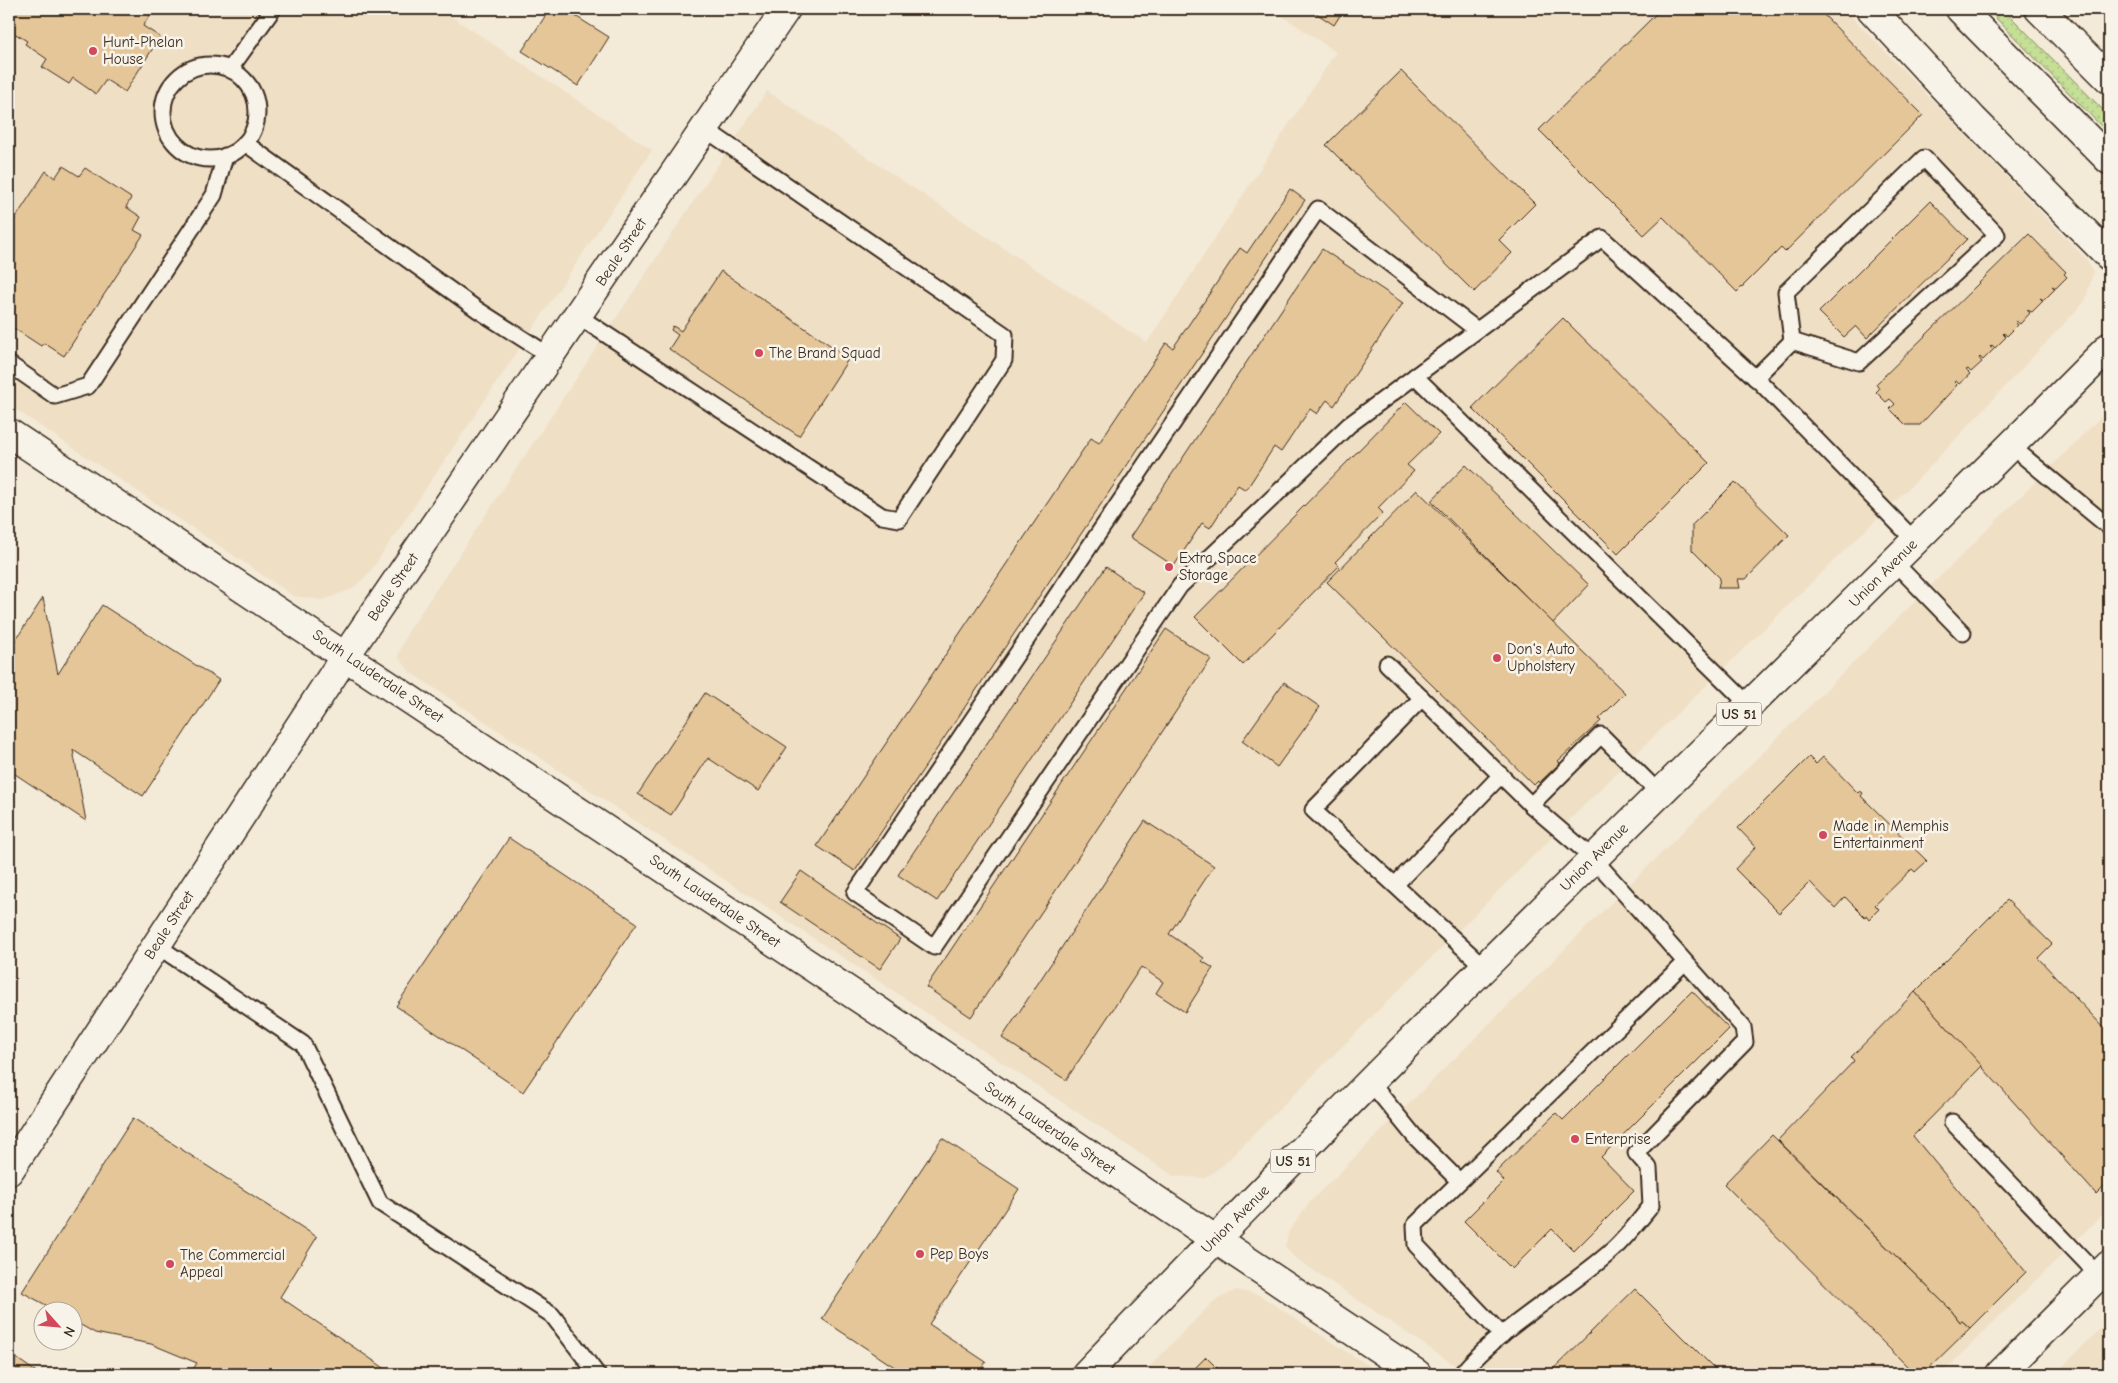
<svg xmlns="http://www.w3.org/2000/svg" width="2118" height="1383" viewBox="0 0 2118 1383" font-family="'Comic Neue',sans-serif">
<defs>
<pattern id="grass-dots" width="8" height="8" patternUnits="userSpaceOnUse" patternTransform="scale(1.25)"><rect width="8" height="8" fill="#c5df96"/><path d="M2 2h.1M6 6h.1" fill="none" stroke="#aac081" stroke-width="1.8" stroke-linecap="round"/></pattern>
</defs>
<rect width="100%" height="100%" fill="#f3ead8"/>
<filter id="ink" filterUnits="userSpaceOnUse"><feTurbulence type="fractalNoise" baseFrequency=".02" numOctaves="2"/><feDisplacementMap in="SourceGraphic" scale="10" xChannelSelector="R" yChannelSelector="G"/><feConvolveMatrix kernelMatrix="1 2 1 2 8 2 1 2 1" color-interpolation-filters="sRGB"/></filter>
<g filter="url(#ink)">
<g fill="#efdfc5">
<polygon points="9,9 440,9 652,150 370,572 352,589 323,600 294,596 9,405"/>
<polygon points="1272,9 1844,9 2087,260 2093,273 2085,301 1920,477 1660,730 1223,1165 1205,1178 1174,1176 410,672 398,656 408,632 767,91 1147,343 1336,52"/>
<polygon points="2109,409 2109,1208 1941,1374 1468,1374 1294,1257 1285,1246 1289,1231 1311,1201"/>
<polygon points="1236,1290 1259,1295 1381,1374 1142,1374 1213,1302"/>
<polygon points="2109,1320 2109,1374 2055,1374"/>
</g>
<polygon fill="url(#grass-dots)" stroke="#80845a" points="1987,9 2003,9 2109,116 2109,134"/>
<g fill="#e5c698" stroke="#3b2a1e">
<polygon points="9,9 148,9 152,12 143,26 160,37 125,92 106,80 96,94 73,78 69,84 42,67 47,59 25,44 27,41 14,33 9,41"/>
<polygon points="550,9 564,9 609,37 578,86 522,51"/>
<polygon points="1310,9 1344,9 1334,25"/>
<polygon points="1661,9 1818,9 1923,115 1785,252 1781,248 1737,292 1663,217 1644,235 1539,130"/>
<polygon points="1401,71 1535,204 1499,240 1512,253 1474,292 1326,145"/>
<polygon points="63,166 79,176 85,168 131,198 126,207 141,217 134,230 143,235 64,356 44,343 41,346 9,325 9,228 46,171 55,178"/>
<polygon points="1290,189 1305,200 855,871 817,846 1091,438 1099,443 1166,343 1173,348 1240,248 1247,253"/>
<polygon points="1930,201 1967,239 1867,338 1856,326 1844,337 1819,312"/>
<polygon points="2029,234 2066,272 2064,274 2067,277 2056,288 2052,286 2055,289 2044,300 2040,298 2043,301 2032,312 2027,310 2030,313 2020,324 2016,321 2015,322 2018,325 2007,336 2004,333 2003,334 2006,337 1995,348 1992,345 1990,347 1994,349 1983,360 1980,357 1979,358 1982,362 1971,372 1968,369 1966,370 1970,374 1959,384 1956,381 1954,382 1957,385 1920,425 1906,425 1890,409 1895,404 1890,399 1886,402 1876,392 1879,389 1876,384"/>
<polygon points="1322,249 1403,303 1334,406 1327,400 1317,414 1310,409 1281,452 1274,447 1246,490 1238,485 1210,528 1202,523 1174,566 1130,537"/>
<polygon points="721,271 849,358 799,436 669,349 678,335 671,330 673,326 681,331"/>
<polygon points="1563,318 1709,463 1618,554 1472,408"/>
<polygon points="1406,402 1439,434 1407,465 1414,471 1378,508 1383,513 1335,562 1339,566 1243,665 1195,617"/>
<polygon points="1466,465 1589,585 1553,623 1431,501"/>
<polygon points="1735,482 1789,535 1746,579 1738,579 1740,588 1718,588 1720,578 1692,550 1692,525"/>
<polygon points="1417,490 1625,693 1599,719 1601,721 1558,761 1560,763 1539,783 1538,781 1534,785 1327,582"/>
<polygon points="1106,567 1144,593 937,901 898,875"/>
<polygon points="43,598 58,674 102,605 219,680 143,796 73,750 86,821 9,770 9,650"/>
<polygon points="1166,629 1211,659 971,1017 926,987"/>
<polygon points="1284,682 1320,707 1277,767 1242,741"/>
<polygon points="705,693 787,747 758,791 708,758 671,815 638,794"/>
<polygon points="1809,757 1816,764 1823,757 1858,793 1860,791 1863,793 1861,796 1927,861 1915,872 1912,869 1875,905 1879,909 1869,919 1866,915 1865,917 1845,897 1835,908 1810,882 1779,913 1735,869 1756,847 1738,828"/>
<polygon points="1145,821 1214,866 1169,934 1204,958 1202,961 1213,968 1185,1012 1156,993 1163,982 1141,967 1066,1080 1002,1038"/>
<polygon points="509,838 637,923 523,1092 396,1006"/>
<polygon points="801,871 900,939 880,969 780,902"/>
<polygon points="2007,900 2052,944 2038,958 2109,1033 2109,1181 2096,1194 1915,992"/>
<polygon points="1692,991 1729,1029 1601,1157 1634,1191 1574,1251 1552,1229 1512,1269 1464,1221 1504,1181 1496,1172 1556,1113 1563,1120"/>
<polygon points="1915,992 1982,1066 1913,1136 2026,1272 1970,1328 1962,1321 1960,1322 1950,1309 1778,1140 1854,1061 1851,1057"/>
<polygon points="133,1118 317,1237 280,1297 393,1374 190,1374 197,1363 151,1344 95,1333 72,1320 72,1310 55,1310 22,1292"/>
<polygon points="1772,1135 1950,1309 1960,1322 1962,1321 1970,1328 1923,1374 1915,1374 1724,1184"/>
<polygon points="942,1138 1019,1189 929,1324 986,1362 978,1374 905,1374 822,1319"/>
<polygon points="1635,1289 1720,1374 1548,1374"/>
<polygon points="9,1353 39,1374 9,1374"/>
<polygon points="1206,1357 1223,1374 1189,1374"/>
<polygon points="2109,1361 2109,1374 2096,1374"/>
</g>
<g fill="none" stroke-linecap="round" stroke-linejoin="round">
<defs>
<g id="service">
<circle cx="210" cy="112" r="47"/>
<polyline points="230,69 273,9"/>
<polyline points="245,143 478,310 550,356"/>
<polygon points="1924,158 1997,235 1859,362 1792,341 1786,292"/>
<polyline points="578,316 882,516 899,519 1004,360 1005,335 705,129"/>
<polyline points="1477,330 1318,209 855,893 934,947 1180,586 1349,425 1602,238 1762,384 1915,541"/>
<polyline points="9,364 55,396 88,386 214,195 225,156"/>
<polyline points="1415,376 1749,705"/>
<polyline points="1755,378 1792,341"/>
<polyline points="2011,446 2109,527"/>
<polyline points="1894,562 1963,633"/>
<polyline points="1387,664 1531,805"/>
<polyline points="1422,698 1313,810 1483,966"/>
<polyline points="1395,885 1501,775"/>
<polyline points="156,945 303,1044 380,1203 552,1315 597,1374"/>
<polyline points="1371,1083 1415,1137 1459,1181"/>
<polyline points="1952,1122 2099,1276"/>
<polyline points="1502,1335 1416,1245 1415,1225 1684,963"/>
<path d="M1461,1374C1502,1326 1560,1295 1608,1254C1624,1241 1638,1222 1651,1206L1649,1168L1636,1153L1745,1042L1743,1027L1593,858L1531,805L1601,735L1659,793"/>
</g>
<polyline id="minor" points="9,433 877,1010 1152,1197 1417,1374"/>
<g id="tertiary">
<polyline points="9,1171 346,655 786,9"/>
<polyline points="2000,1374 2109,1265"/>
</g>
<g id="primary">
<polyline points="1871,9 1973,119 2109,256"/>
<polyline points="1960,9 2109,160"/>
<polyline points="2039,9 2109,79"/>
<path d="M1086,1374C1418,1024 1769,690 2109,347"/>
</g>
</defs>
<use href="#service" stroke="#3b2a1e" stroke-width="19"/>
<use href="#minor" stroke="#3b2a1e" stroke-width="31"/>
<use href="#tertiary" stroke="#3b2a1e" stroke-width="31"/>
<use href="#primary" stroke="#3b2a1e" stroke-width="31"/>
<use href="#service" stroke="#f7f3e8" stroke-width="15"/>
<use href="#minor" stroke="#f7f3e8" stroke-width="28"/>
<use href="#tertiary" stroke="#f7f3e8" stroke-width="28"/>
<use href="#primary" stroke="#f7f3e8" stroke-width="28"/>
</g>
</g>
<g fill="#d1495b" stroke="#f7f3e8" stroke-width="2">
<circle cx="93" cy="51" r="5"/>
<circle cx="759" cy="353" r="5"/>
<circle cx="1169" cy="567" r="5"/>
<circle cx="1497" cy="658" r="5"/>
<circle cx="1823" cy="835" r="5"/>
<circle cx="1575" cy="1139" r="5"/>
<circle cx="920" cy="1254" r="5"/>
<circle cx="170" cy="1264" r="5"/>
</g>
<g text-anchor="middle" stroke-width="5" stroke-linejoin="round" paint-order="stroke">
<g fill="#f7f3e8" stroke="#73665b" stroke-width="1">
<rect x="1716.5" y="702.5" width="45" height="23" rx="4"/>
<rect x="1270.5" y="1149.5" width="45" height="23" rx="4"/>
</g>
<g font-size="14" font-weight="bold" fill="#3b2a1e">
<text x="1739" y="719">US 51</text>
<text x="1293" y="1166">US 51</text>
</g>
<g font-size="15" fill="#3b2a1e" stroke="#f7f3e8" text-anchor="start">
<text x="103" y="47">Hunt-Phelan<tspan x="103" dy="17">House</tspan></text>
<text x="769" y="358">The Brand Squad</text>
<text x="1179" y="563">Extra Space<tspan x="1179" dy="17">Storage</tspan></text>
<text x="1507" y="654">Don's Auto<tspan x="1507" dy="17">Upholstery</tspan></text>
<text x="1833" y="831">Made in Memphis<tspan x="1833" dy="17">Entertainment</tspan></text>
<text x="1585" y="1144">Enterprise</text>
<text x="930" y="1259">Pep Boys</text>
<text x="180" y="1260">The Commercial<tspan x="180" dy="17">Appeal</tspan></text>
</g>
<g font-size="15" fill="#3b2a1e" stroke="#f7f3e8">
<text transform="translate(621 252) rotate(-56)" y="5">Beale Street</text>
<text transform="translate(1883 573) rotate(-45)" y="5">Union Avenue</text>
<text transform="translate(393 587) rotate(-56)" y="5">Beale Street</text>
<text transform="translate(378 676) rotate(34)" y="5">South Lauderdale Street</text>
<text transform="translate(1594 857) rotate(-45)" y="5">Union Avenue</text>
<text transform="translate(715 901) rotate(34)" y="5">South Lauderdale Street</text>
<text transform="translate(169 925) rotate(-57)" y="5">Beale Street</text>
<text transform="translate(1050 1128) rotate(34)" y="5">South Lauderdale Street</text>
<text transform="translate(1235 1219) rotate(-45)" y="5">Union Avenue</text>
</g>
</g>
<rect width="2118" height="1383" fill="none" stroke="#f7f3e8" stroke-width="30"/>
<rect x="15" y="15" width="2088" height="1353" fill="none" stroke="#3b2a1e" stroke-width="2" filter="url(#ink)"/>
<g transform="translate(58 1326) rotate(117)"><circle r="24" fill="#f7f3e8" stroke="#aca397"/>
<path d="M0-4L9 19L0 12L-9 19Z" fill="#d1495b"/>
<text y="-8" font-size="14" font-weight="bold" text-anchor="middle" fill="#3b2a1e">N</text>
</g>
</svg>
